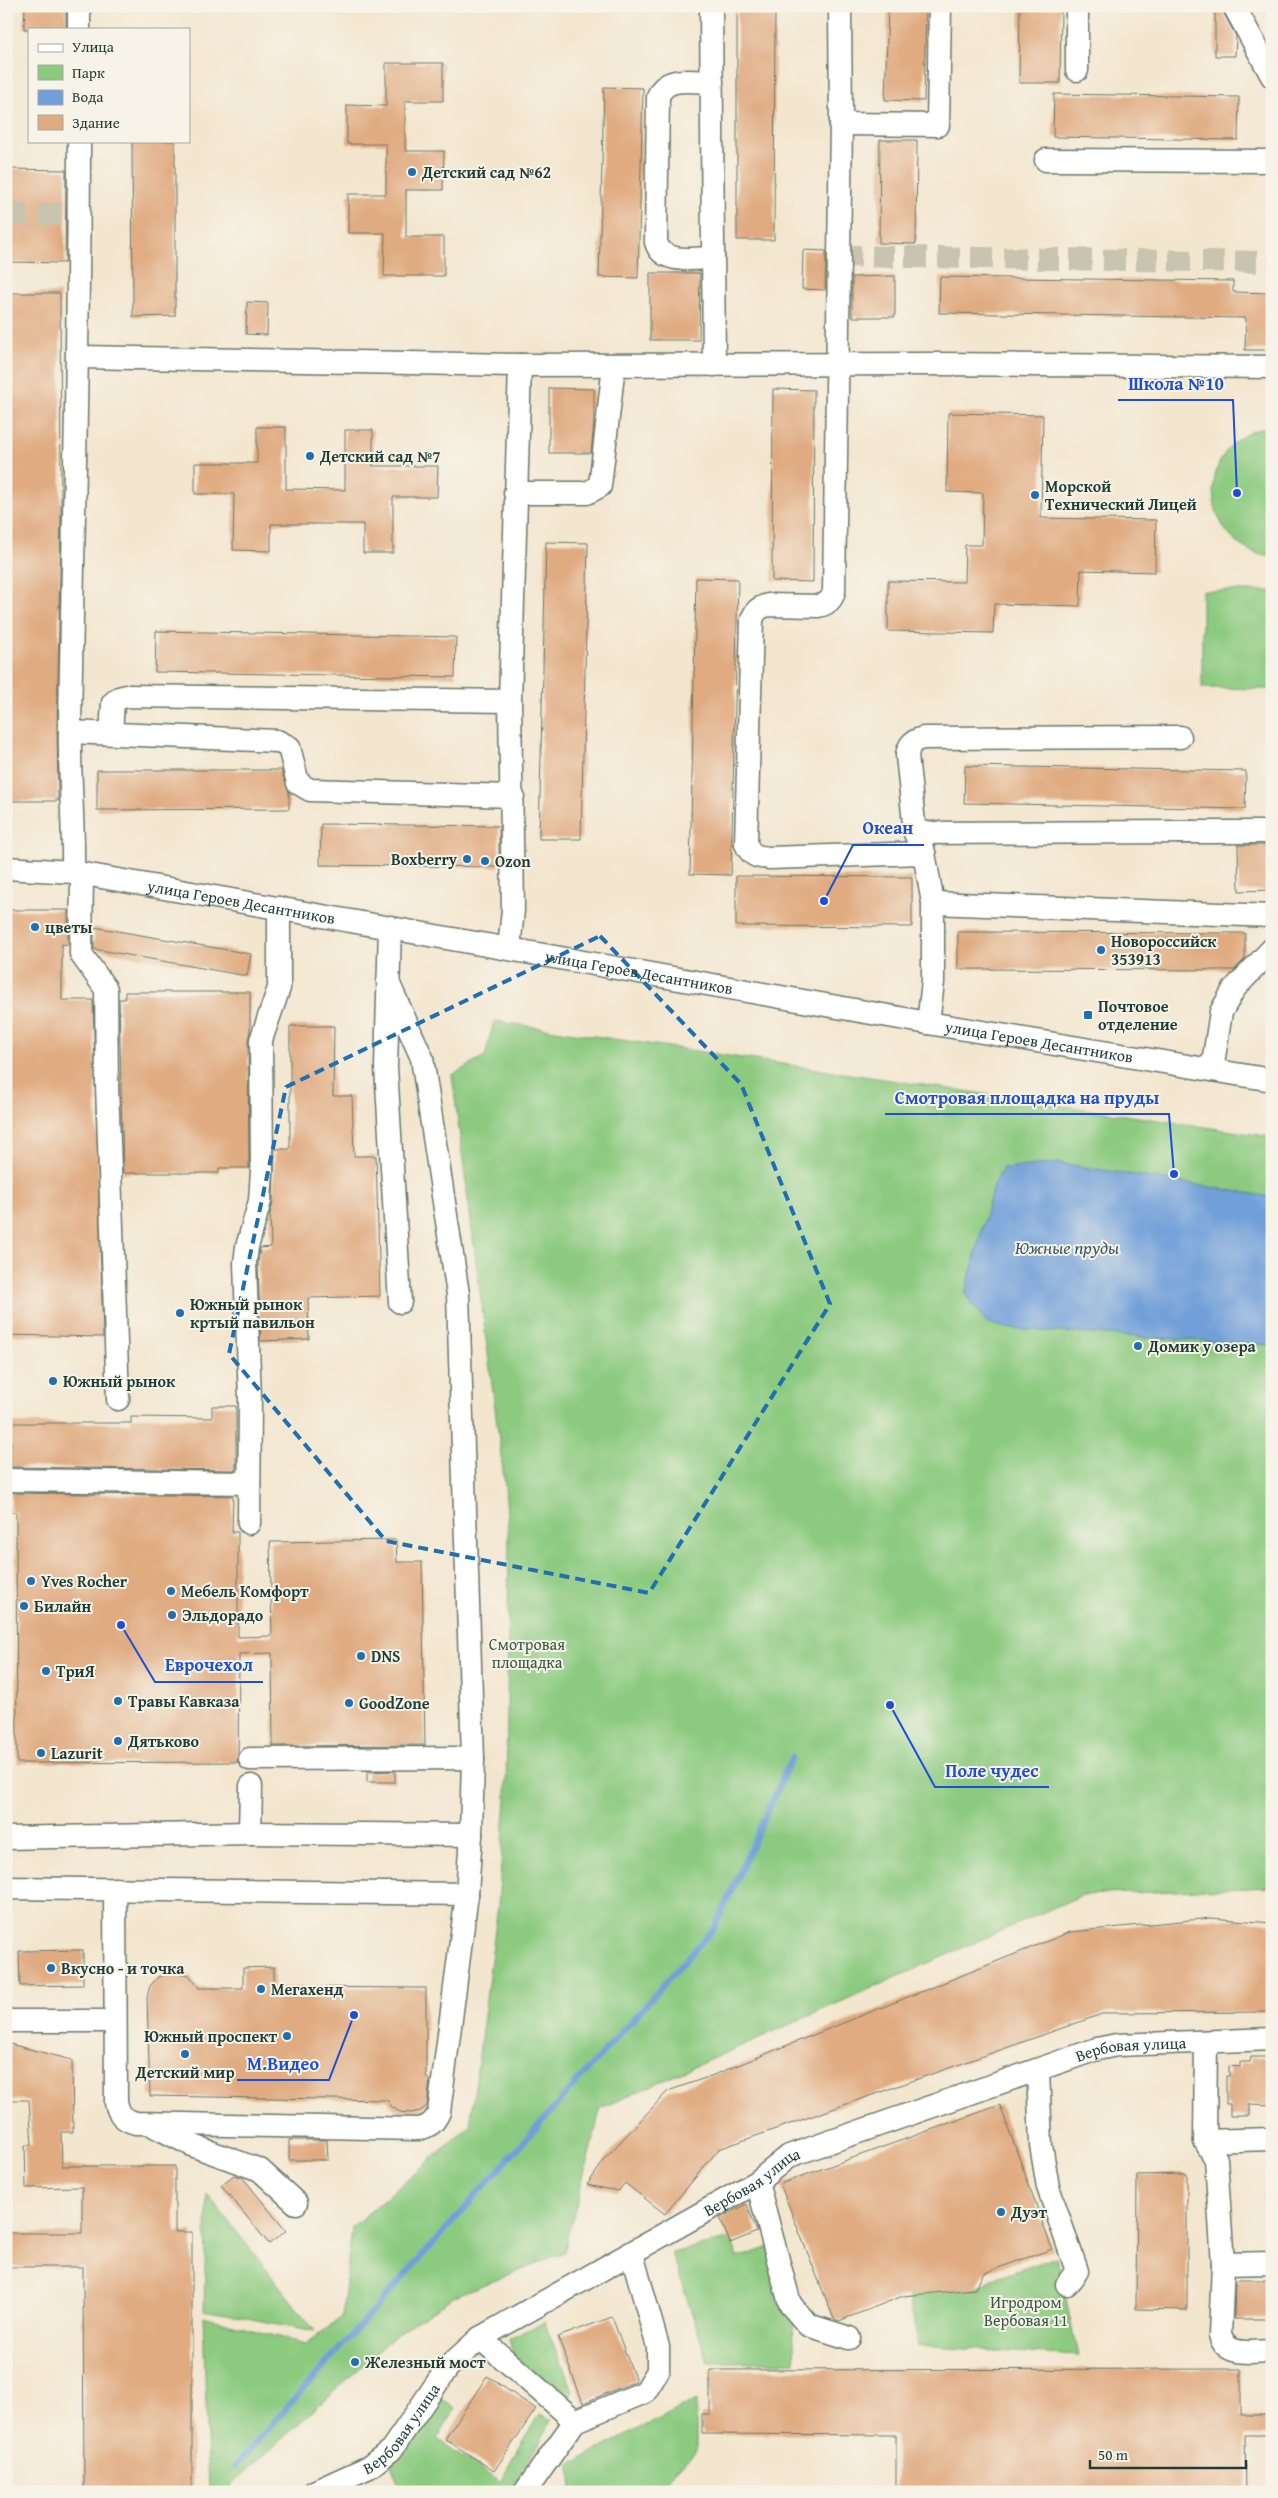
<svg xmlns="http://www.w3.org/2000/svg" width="1278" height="2498" viewBox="0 0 1278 2498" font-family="'Gentium Book Plus',serif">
<rect width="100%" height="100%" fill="#f7f3e8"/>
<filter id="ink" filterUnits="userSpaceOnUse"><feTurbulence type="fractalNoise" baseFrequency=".02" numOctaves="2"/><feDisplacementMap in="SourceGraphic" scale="10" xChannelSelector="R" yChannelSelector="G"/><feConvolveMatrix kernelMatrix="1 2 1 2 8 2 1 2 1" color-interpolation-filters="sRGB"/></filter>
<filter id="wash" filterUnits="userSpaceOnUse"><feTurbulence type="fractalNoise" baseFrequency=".0096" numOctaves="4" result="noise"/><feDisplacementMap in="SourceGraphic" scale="20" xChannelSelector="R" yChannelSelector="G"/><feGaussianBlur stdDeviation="1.12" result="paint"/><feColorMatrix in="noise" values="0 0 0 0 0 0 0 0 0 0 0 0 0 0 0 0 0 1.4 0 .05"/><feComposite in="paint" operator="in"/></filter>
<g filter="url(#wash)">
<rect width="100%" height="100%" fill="#f3e6cf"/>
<g fill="#8cca80" stroke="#56845a">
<path d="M1272,427V557C1194,547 1194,434 1272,427Z"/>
<polygon points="1202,591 1272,591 1272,689 1202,688"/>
<polygon points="494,1021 1272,1137 1272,1887 1082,1895 601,2108 564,2252 455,2296 397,2334 224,2492 209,2492 203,2317 306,2344 342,2317 352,2227 470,2126 498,1905 506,1800 509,1542 505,1486 452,1075 485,1057"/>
<polygon points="926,2164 975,2289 993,2279 1057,2257 1078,2356 918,2346 908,2289"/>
<rect x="1265" y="2184" width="7" height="39"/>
<polygon points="207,2194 315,2331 204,2310"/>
<polygon points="731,2238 738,2258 769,2247 793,2324 795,2362 708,2362 672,2253"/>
<polygon points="544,2322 573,2390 569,2400 514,2357 509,2339"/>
<polygon points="435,2394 455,2409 437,2439 500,2482 540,2414 552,2420 510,2492 402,2492 386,2453"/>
<polygon points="696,2400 696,2451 653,2492 572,2492 570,2464"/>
</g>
<polygon fill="#709fd9" stroke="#486e86" points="1059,1163 1272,1197 1272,1345 1011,1329 987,1323 965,1295 993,1186 1003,1168"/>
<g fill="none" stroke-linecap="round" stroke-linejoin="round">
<polyline stroke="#709fd9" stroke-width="6" points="235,2466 715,1927 792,1757"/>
</g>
<g id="blocks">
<g fill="#e0ab81">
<polygon points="25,6 66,6 66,29 24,29"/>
<polygon points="737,6 775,6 774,240 737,240"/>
<polygon points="888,6 926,6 924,101 885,100"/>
<polygon points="1020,6 1061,6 1060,83 1019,83"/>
<polygon points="1215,10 1222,10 1236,36 1235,56 1215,56"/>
<polygon points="386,63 443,63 443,101 405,101 405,151 444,151 443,190 406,190 406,237 444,237 444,276 384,276 385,233 348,233 348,194 386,194 386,144 347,144 347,105 386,106"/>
<polygon points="604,87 643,88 638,278 599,277"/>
<polygon points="1054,94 1239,97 1238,140 1053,137"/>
<polygon points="880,140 917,140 916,244 879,243"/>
<polygon points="132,141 175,141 175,316 133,317"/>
<polygon points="6,169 66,170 65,263 9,262 9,208 6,208"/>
<polygon points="803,250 826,251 825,290 802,289"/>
<polygon points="650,273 700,273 699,340 650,340"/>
<polygon points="895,276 895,317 852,317 852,277"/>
<polygon points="940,277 1233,281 1233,292 1272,293 1272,350 1245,350 1246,318 939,313"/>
<polygon points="6,293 60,293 61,512 57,728 58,801 6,801 9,570 6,570"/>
<polygon points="247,302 268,303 267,335 246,334"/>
<polygon points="549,388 594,389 594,421 591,453 549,453"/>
<polygon points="773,389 814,390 813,582 772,581"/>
<polygon points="948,413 1043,415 1041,518 1156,520 1155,572 1081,570 1080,606 994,604 993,633 888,631 888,581 964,582 965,545 982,545 983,493 947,492"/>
<polygon points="257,427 286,427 286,489 345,490 345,430 373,430 373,466 438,466 437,497 393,497 393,553 363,553 363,524 271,524 271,551 233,550 234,494 195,494 195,463 257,463"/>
<polygon points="546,542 588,543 581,839 539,839"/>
<polygon points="696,578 738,579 731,875 690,874"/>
<polygon points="156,631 456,637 455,677 155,672"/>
<polygon points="965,766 1246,771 1245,809 964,803"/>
<polygon points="97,770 281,770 289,792 289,809 97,810"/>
<polygon points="321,824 499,826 499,867 320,865"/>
<polygon points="1238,845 1272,845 1272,890 1239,891"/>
<polygon points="736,876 912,877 912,927 736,926"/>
<polygon points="6,910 68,910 68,945 62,944 62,1000 93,1000 103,1337 6,1335"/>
<polygon points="94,927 251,954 247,976 94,949"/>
<polygon points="958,932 1245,933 1245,959 1234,970 958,969"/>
<polygon points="125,992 250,992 250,1031 248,1040 249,1168 219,1168 219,1173 123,1173 119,999 125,999"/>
<polygon points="290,1026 334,1026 333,1096 352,1096 354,1156 376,1156 380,1296 308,1298 309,1339 261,1341 258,1264 260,1248 271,1247 270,1214 273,1202 275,1149 290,1149"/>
<polygon points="212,1406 236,1406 236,1470 11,1467 11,1423 131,1423 131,1417 212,1418"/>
<polygon points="11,1493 233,1496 232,1532 238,1532 238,1637 272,1636 270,1542 396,1540 397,1562 422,1562 425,1745 273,1746 272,1653 239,1654 238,1762 17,1763 16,1512 11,1512"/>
<polygon points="395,1771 395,1782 367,1782 367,1772"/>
<polygon points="1211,1918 1272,1923 1272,2012 1105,2013 719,2149 665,2214 625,2183 618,2191 587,2185 608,2155 668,2091 711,2076 1070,1932"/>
<polygon points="83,1950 83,1985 20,1986 19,1951"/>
<polygon points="274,1967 274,1987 426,1988 426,2076 430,2081 427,2106 420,2111 411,2113 400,2112 392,2107 387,2100 150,2096 147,1997 150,1986 158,1977 174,1972 189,1975 199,1988 243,1988 243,1968"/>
<polygon points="6,2043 72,2060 73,2132 61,2132 62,2166 175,2166 175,2232 192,2232 192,2492 84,2492 83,2267 6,2267 6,2233 82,2233 82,2187 26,2188 25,2145 32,2145 29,2100 6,2100"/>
<polygon points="1251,2057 1269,2057 1269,2060 1272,2060 1272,2105 1249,2104 1249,2116 1230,2116 1230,2104 1226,2104 1226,2076 1229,2076 1229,2066 1240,2067 1240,2062 1250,2062"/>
<polygon points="1000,2105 1052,2249 984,2273 975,2289 903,2296 839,2321 834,2319 780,2184"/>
<polygon points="289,2140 327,2140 328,2160 289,2160"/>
<polygon points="1187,2174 1187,2310 1136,2309 1137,2175"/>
<polygon points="234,2175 243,2178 286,2231 269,2244 221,2185"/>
<polygon points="747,2204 757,2232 730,2243 720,2218"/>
<polygon points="1235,2280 1272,2280 1272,2319 1234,2319"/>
<polygon points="612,2317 636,2381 583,2403 558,2337"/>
<polygon points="1241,2369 1241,2415 1272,2415 1272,2435 1245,2435 1246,2492 896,2492 896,2435 702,2434 702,2414 710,2414 710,2370"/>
<polygon points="487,2376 536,2409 494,2471 445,2439"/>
</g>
</g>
</g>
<g filter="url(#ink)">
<use href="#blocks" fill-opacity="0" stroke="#69786a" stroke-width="1"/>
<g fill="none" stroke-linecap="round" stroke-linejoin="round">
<g stroke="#c9c4b0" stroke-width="22" stroke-dasharray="22 11" stroke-linecap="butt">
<polyline points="6,215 66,214"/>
<polyline points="839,256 1272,262"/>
</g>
<defs>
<g id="minor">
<polyline points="79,6 79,29"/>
<polyline points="711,6 714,365"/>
<path d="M840,6L841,124L834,591C832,600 828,604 818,606L768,605C758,608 755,611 752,620L746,844C751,856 757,857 769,858L924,853"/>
<polyline points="1234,6 1272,76"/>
<polyline points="1077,70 1077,6"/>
<path d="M712,82C693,82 665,75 658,97L656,242C662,265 695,258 713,258"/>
<polyline points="841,124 938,125 940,6"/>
<polyline points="1046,160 1272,161"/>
<polyline points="78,357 520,365 936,364 1272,367"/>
<polyline points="515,493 587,493 600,486 614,365"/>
<polyline points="70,732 277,741 289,747 298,783 310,790 513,796"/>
<polyline points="111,733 113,703 119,698 127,696 510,701"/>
<polyline points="1178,832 1272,832"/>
<polyline points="915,833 1191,832"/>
<path id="s1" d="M6,868L73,872L928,1023L1272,1080"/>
<path d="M73,872C74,824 69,776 70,728C73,533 79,337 79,141"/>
<polyline points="82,874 81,954 106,989 107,1085 118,1399"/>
<polyline points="933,903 1272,916"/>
<polyline points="390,927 386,1067 400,1302"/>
<polyline points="509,948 513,910 510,701 520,365"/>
<path d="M928,1023L933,982V903L924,853L915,833L907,755C909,745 912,741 923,738L1180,737"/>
<polyline points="1212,1070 1221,1012 1234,989 1272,949"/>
<polyline points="6,1480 249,1483"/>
<polyline points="249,1523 250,1399 245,1263 247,1247 260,1201 262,1170 261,1040 279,988 279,908"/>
<polyline points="250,1759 473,1758"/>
<polyline points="250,1833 251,1786"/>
<polyline points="6,1838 250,1833 471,1835 473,1758 458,1294 422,1058 388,982"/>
<polyline points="6,1888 467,1894"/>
<path d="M115,1889L116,2103C119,2115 124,2120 136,2123L418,2129C430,2126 434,2123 439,2112L467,1894L471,1835"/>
<polyline points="6,2021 114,2021"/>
<polyline points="1206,2042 1205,2141 1216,2159 1223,2264 1272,2263"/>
<polyline points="1038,2070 1041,2145 1048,2187 1077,2271 1067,2284"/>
<polyline points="156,2127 194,2146 260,2170 296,2203"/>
<polyline points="1205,2141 1272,2139"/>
<polyline points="757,2182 790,2304 808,2325 849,2338"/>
<path d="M1223,2264L1220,2335C1226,2358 1253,2351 1272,2351"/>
<polyline points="480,2338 575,2421"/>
<path id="s2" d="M314,2492L369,2467L391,2450L448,2367L480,2338L757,2182L789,2156L1097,2049L1117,2045L1272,2039"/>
<polyline points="525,2492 575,2421 645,2392 658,2371 658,2347 632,2254"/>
</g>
</defs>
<use href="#minor" stroke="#69786a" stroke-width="25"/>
<use href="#minor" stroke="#fff" stroke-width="22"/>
</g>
</g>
<path fill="none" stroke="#1f6fb2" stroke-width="4" stroke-dasharray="10 6" stroke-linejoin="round" d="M600,936L741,1084L830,1304L649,1593L386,1541L229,1354L286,1087Z"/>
<g fill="#1f6fb2" stroke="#f7f3e8" stroke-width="2">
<circle cx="412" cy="172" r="5"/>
<circle cx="310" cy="456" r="5"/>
<circle cx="1035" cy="495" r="5"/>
<circle cx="467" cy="859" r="5"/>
<circle cx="485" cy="861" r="5"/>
<circle cx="35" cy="927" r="5"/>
<circle cx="1101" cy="950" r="5"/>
<rect x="1083" y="1010" width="10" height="10" rx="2.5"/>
<circle cx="180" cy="1313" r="5"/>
<circle cx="1138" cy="1346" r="5"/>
<circle cx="53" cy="1381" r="5"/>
<circle cx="31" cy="1581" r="5"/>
<circle cx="171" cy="1591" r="5"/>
<circle cx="24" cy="1606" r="5"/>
<circle cx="172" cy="1615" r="5"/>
<circle cx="361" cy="1656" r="5"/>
<circle cx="46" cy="1671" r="5"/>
<circle cx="118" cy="1701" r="5"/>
<circle cx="349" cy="1703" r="5"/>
<circle cx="118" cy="1741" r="5"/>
<circle cx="41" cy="1753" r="5"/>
<circle cx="51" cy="1968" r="5"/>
<circle cx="261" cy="1989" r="5"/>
<circle cx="287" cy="2036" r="5"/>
<circle cx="185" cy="2054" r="5"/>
<circle cx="1001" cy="2212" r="5"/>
<circle cx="355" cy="2362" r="5"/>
</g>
<g text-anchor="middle" stroke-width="4" stroke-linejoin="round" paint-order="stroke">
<g font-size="16" font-weight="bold" fill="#1f3d34" stroke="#f7f3e8" text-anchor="start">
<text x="422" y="178">Детский сад №62</text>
<text x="320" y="462">Детский сад №7</text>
<text x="1045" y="492">Морской<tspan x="1045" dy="18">Технический Лицей</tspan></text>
<text x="457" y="865" text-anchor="end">Boxberry</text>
<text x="495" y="867">Ozon</text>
<text x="45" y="933">цветы</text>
<text x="1111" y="947">Новороссийск<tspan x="1111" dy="18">353913</tspan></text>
<text x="1098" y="1012">Почтовое<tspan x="1098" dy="18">отделение</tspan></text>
<text x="190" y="1310">Южный рынок<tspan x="190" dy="18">кртый павильон</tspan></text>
<text x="1148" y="1352">Домик у озера</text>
<text x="63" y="1387">Южный рынок</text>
<text x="41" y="1587">Yves Rocher</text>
<text x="181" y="1597">Мебель Комфорт</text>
<text x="34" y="1612">Билайн</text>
<text x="182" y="1621">Эльдорадо</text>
<text x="371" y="1662">DNS</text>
<text x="56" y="1677">ТриЯ</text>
<text x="128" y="1707">Травы Кавказа</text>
<text x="359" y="1709">GoodZone</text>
<text x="128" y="1747">Дятьково</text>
<text x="51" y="1759">Lazurit</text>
<text x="61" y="1974">Вкусно - и точка</text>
<text x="271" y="1995">Мегахенд</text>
<text x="277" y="2042" text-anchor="end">Южный проспект</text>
<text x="185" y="2078" text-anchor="middle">Детский мир</text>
<text x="1011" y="2218">Дуэт</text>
<text x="365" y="2368">Железный мост</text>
</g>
<g font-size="16" fill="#1f3d34" stroke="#f7f3e8">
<text dy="6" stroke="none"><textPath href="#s1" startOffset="238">улица Героев Десантников</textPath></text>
<text dy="6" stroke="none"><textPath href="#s1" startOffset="642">улица Героев Десантников</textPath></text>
<text dy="6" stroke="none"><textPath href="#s1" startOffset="1048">улица Героев Десантников</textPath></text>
<text dy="6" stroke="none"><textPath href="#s2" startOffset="951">Вербовая улица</textPath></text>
<text dy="6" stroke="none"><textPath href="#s2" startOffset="546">Вербовая улица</textPath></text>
<text dy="6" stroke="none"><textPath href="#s2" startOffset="111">Вербовая улица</textPath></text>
</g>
<g font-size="16" fill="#355943" stroke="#f7f3e8">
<text x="527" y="1650">Смотровая<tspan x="527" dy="18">площадка</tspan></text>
<text x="1026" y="2308">Игродром<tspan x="1026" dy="18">Вербовая 11</tspan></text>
</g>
<g font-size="18" font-style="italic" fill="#375a66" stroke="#f7f3e8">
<text x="1067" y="1254">Южные пруды</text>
</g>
</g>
<path fill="none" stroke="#1d4ed8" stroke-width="2" d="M1237 493L1233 400H1118M824 901L853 845H924M1174 1174L1169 1114H885M121 1625L155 1682H263M890 1705L935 1787H1049M354 2015L329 2080H237"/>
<g fill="#1d4ed8" stroke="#f7f3e8" stroke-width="2">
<circle cx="1237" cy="493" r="5"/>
<circle cx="824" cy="901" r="5"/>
<circle cx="1174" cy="1174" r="5"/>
<circle cx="121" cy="1625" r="5"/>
<circle cx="890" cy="1705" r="5"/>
<circle cx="354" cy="2015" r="5"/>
</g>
<g font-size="18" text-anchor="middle" font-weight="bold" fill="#1d4ed8" stroke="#f7f3e8" stroke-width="4" stroke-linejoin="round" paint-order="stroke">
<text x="1176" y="390">Школа №10</text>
<text x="888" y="834">Океан</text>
<text x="1027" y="1104">Смотровая площадка на пруды</text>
<text x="209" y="1671">Еврочехол</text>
<text x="992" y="1777">Поле чудес</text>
<text x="283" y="2070">М.Видео</text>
</g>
<rect width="1278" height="2498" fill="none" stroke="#f7f3e8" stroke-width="25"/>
<rect x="28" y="28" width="162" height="115" fill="#f7f3e8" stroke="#a1aaa0"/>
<rect x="38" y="44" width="25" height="8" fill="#ffffff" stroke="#a1aaa0"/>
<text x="72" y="52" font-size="15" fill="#1f3d34">Улица</text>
<rect x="38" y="65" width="25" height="15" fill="#8cca80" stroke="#a1aaa0"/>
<text x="72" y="78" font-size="15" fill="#1f3d34">Парк</text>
<rect x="38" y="90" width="25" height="15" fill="#709fd9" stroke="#a1aaa0"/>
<text x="72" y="102" font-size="15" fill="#1f3d34">Вода</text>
<rect x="38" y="115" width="25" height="15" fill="#e0ab81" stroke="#a1aaa0"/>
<text x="72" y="128" font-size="15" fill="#1f3d34">Здание</text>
<path d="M1090 2460v8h156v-8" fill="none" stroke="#1f3d34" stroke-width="2.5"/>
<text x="1098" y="2460" font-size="15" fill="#1f3d34" stroke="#f7f3e8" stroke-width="4" paint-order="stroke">50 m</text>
</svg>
